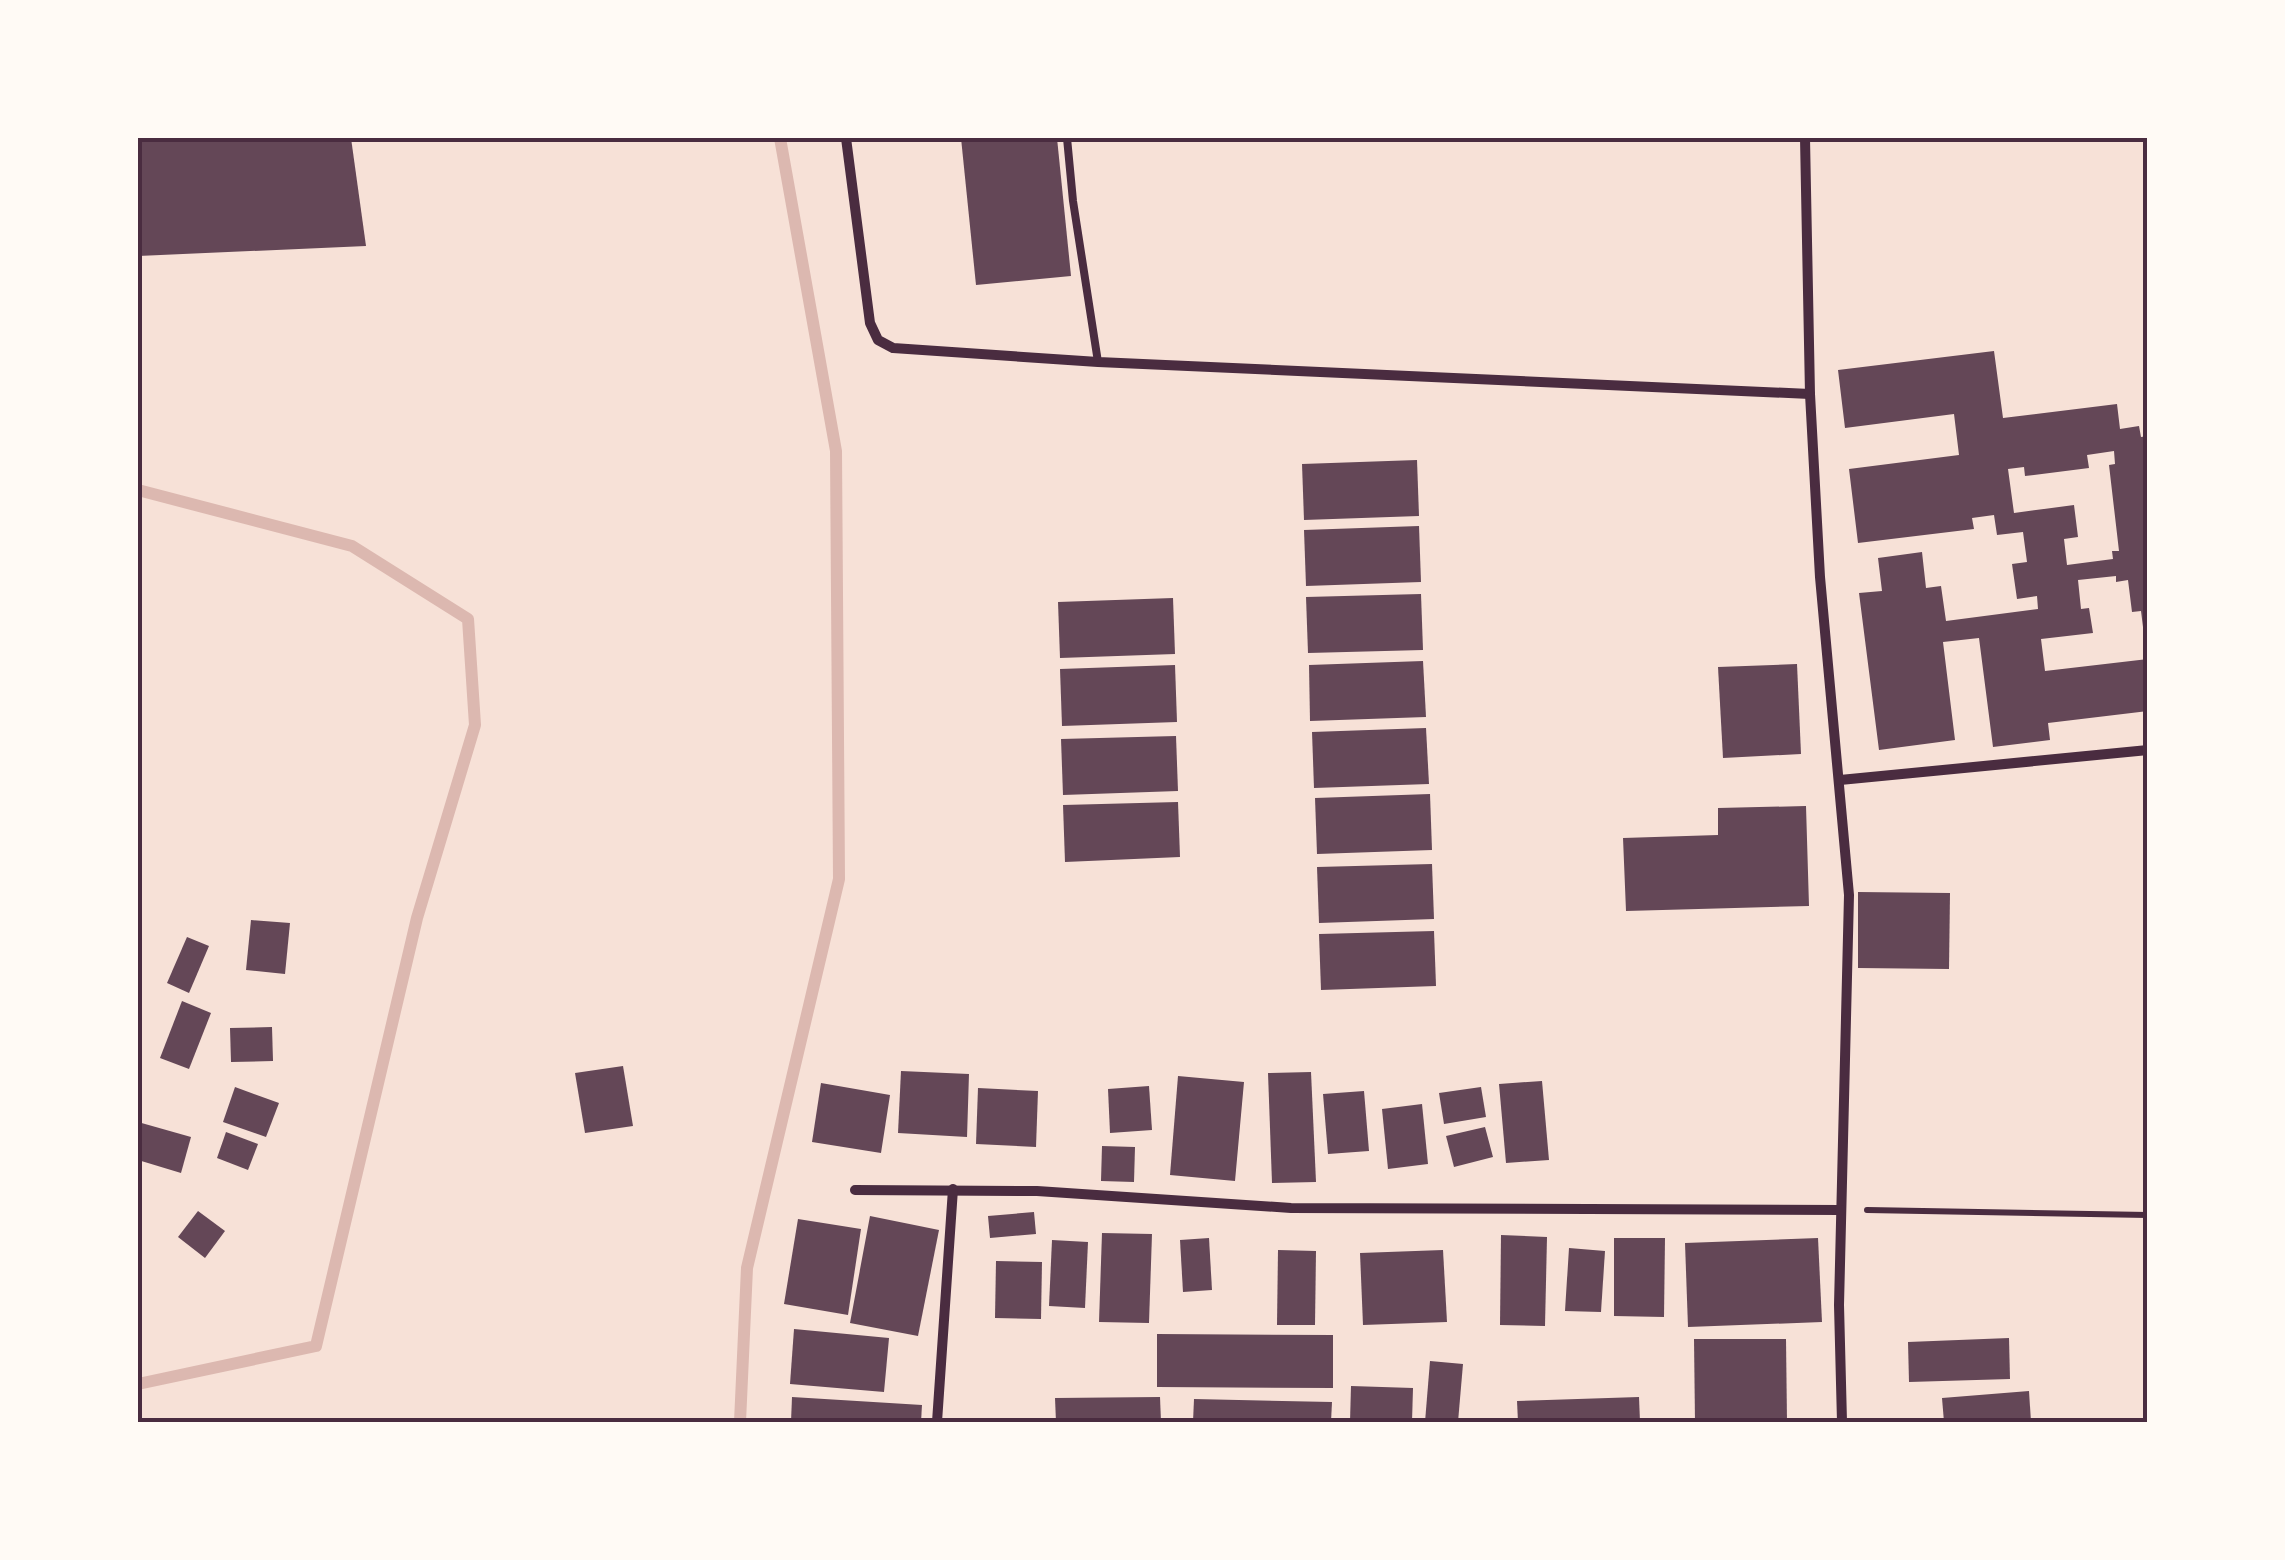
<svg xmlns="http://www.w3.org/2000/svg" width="2285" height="1560" viewBox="0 0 2285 1560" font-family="'Noto Serif',serif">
<rect width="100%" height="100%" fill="#f7e1d7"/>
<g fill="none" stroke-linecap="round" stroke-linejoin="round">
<g stroke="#dcb8b0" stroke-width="12">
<polyline points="138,490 352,546 468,619 475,725 417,918 316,1346 138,1384"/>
<polyline points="740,1422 747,1268 839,879 836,451 780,138"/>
</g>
</g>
<g fill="#644757" fill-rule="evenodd">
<polygon points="138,138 351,138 366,246 138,256"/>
<polygon points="961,138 1057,138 1071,276 976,285"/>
<path d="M1994,351L2003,418L2117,404L2120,429L2139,426L2141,437L2148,436V643H2145L2141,611L2132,612L2128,580L2116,582V576L2078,580L2081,609L2089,608L2093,633L2041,639L2045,671L2148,659V711L2048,723L2050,740L1993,747L1979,638L1943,642L1955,740L1879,750L1859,593L1882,591L1878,558L1922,552L1926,588L1941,586L1946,621L2038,609L2037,596L2017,599L2012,564L2027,562L2023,532L1997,535L1994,515L1972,518L1974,529L1858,543L1849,469L1959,455L1954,414L1845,428L1838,370ZM2114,451L2115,464L2109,465L2119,551H2112L2113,559L2067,565L2064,539L2078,537L2074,505L2014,513L2008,469L2024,467L2025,476L2089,468L2087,455Z"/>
<polygon points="1417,460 1419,516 1304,520 1302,464"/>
<polygon points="1419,526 1421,582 1306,586 1304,530"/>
<polygon points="1421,594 1423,650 1308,653 1306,597"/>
<polygon points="1173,598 1175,654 1060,658 1058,602"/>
<polygon points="1423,661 1426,717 1310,721 1309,665"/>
<polygon points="1797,664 1801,754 1723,758 1718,667"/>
<polygon points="1175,665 1177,722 1062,726 1060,669"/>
<polygon points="1426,728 1429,784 1314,788 1312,732"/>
<polygon points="1176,736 1178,791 1063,795 1061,739"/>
<polygon points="1430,794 1432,850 1317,854 1315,798"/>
<polygon points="1178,802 1180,857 1065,862 1063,805"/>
<polygon points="1806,806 1809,906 1626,911 1623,838 1718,835 1718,808"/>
<polygon points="1432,864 1434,919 1319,923 1317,867"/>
<polygon points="1858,892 1950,893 1949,969 1858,968"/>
<polygon points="251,920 290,923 285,974 246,970"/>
<polygon points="1434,931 1436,986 1321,990 1319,934"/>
<polygon points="187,937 209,946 189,993 167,983"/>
<polygon points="182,1001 211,1013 189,1069 160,1058"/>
<polygon points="272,1027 273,1061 231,1062 230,1028"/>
<polygon points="623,1066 633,1126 585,1133 575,1073"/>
<polygon points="901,1071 969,1074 967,1137 898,1133"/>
<polygon points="1311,1072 1316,1182 1272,1183 1268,1073"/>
<polygon points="1178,1076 1244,1082 1235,1181 1170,1175"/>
<polygon points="1542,1081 1549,1160 1506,1163 1499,1084"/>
<polygon points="821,1083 890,1095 881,1153 812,1142"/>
<polygon points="1149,1086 1152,1130 1110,1133 1108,1089"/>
<polygon points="235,1087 279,1103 266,1137 223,1122"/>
<polygon points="1481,1087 1486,1117 1444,1124 1439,1093"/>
<polygon points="978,1088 1038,1091 1036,1147 976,1144"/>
<polygon points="1364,1091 1369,1151 1328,1154 1323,1094"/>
<polygon points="1422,1104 1428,1164 1388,1169 1382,1109"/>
<polygon points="138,1122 191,1137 181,1173 138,1160"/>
<polygon points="1485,1127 1493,1157 1454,1167 1446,1136"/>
<polygon points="226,1132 258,1144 248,1170 217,1158"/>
<polygon points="1102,1146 1135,1147 1134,1182 1101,1181"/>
<polygon points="198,1211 225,1231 205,1258 178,1237"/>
<polygon points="1034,1212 1036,1234 990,1238 988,1216"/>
<polygon points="870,1216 939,1230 918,1336 850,1323"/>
<polygon points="798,1219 861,1229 848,1315 784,1304"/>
<polygon points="1102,1233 1152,1234 1149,1323 1099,1322"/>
<polygon points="1501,1235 1547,1237 1545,1326 1500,1325"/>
<polygon points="1209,1238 1212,1290 1183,1292 1180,1240"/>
<polygon points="1614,1238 1665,1238 1664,1317 1614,1316"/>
<polygon points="1818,1238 1822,1322 1688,1327 1685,1243"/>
<polygon points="1052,1240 1088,1242 1085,1308 1049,1306"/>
<polygon points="1569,1248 1605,1251 1601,1312 1565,1311"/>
<polygon points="1278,1250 1316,1251 1315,1325 1277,1325"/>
<polygon points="1443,1250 1447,1322 1363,1325 1360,1253"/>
<polygon points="996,1261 1042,1262 1041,1319 995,1318"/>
<polygon points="794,1329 889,1338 884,1392 790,1384"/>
<polygon points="1157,1334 1333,1335 1333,1388 1157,1387"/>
<polygon points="2009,1338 2010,1379 1909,1382 1908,1342"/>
<polygon points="1694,1339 1786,1339 1787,1422 1695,1422"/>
<polygon points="1430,1361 1463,1364 1458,1422 1425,1422"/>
<polygon points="1351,1386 1413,1388 1412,1422 1350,1422"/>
<polygon points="2029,1391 2031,1422 1944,1422 1942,1398"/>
<polygon points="792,1397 922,1405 921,1422 791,1422"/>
<polygon points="1160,1397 1161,1422 1056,1422 1055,1398"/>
<polygon points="1639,1397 1640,1422 1518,1422 1517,1401"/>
<polygon points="1194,1399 1332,1402 1331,1422 1193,1422"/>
</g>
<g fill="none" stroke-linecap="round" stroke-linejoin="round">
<polyline stroke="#4a2c40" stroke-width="6" points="1867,1210 2148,1215"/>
<polyline stroke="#4a2c40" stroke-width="8" points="1067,138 1073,201 1098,362"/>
<g stroke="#4a2c40" stroke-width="10">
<polyline points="846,138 870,323 878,340 893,348 1098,362 1810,394"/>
<polyline points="1805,138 1810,394 1820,577 1849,895 1839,1305 1842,1422"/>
<polyline points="1840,780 2148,750"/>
<polyline points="855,1190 1037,1191 1291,1208 1841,1210"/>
<polyline points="937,1422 953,1189"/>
</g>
</g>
<rect width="2285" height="1560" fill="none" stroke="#fffaf5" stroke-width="280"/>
<rect x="140" y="140" width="2005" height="1280" fill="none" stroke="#4a2c40" stroke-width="4"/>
</svg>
